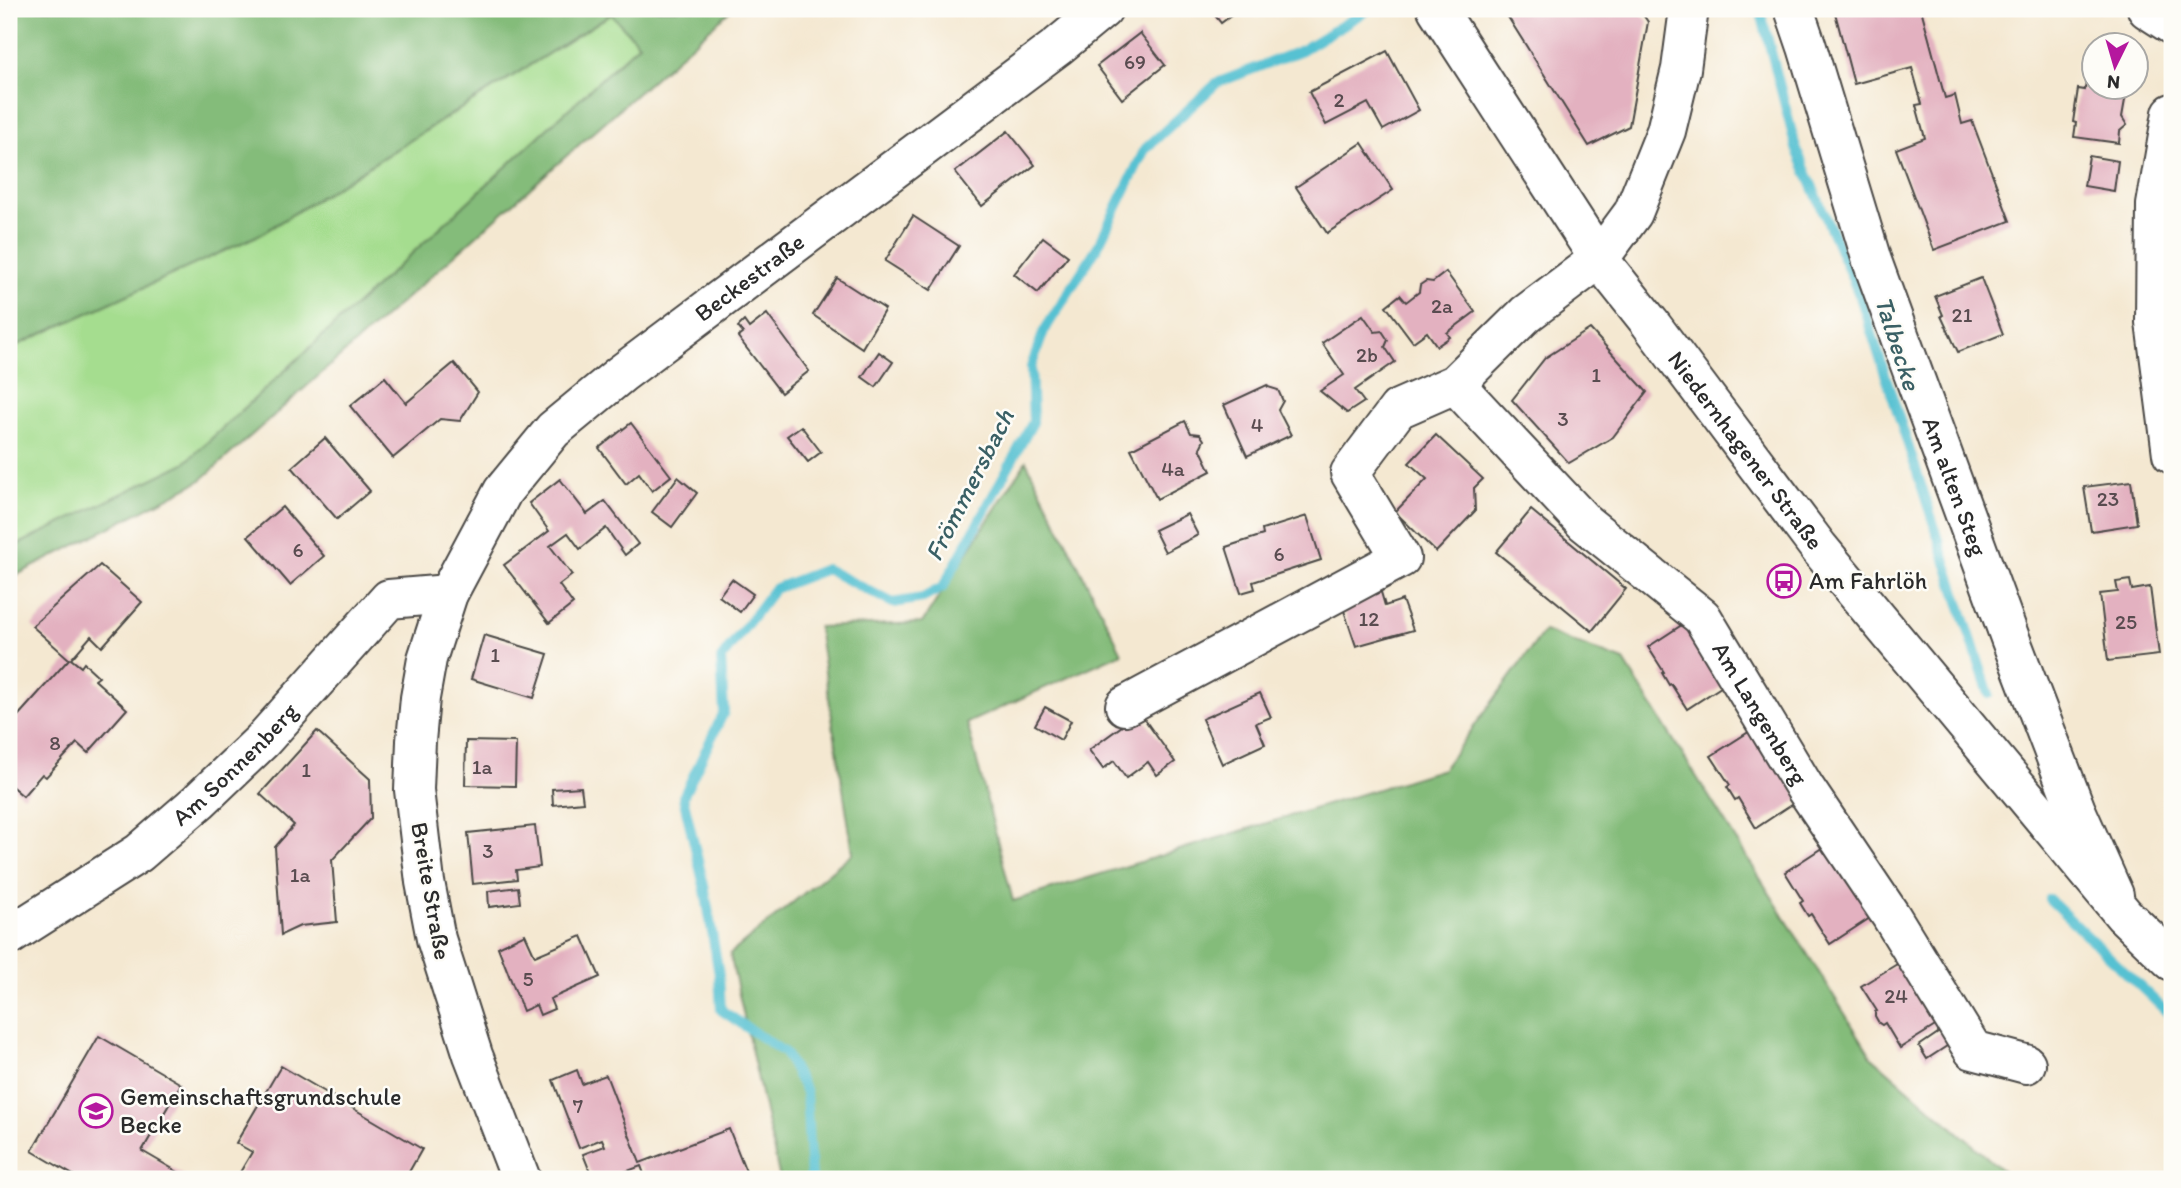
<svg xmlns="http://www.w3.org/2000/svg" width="2181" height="1188" viewBox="0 0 2181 1188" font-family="Itim,sans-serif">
<rect width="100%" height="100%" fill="#fdfcf7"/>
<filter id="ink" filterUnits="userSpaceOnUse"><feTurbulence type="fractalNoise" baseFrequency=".0143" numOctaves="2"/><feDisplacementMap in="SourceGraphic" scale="14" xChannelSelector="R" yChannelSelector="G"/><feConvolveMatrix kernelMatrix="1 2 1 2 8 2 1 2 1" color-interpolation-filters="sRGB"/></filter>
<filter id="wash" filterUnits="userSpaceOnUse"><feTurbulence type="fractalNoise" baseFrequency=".00686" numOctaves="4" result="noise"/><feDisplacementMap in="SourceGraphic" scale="28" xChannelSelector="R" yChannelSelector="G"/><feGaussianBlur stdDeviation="1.57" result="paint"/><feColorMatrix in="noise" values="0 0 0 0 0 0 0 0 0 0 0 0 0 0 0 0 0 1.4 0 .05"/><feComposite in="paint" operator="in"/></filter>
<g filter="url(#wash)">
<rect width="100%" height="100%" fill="#f4e8d1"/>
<polygon fill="#a5dd8f" stroke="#68845d" stroke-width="2" points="612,14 639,44 185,463 9,549 9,349 261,234"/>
<g fill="#84bc7a" stroke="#587452" stroke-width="2">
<polygon points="9,9 732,9 200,481 9,579 9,549 185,463 639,44 611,14 261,234 9,349"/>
<polygon points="1026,461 1122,653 967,723 1013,901 1443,769 1544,631 1624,661 1872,1057 2012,1179 780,1179 730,954 853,853 818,627 922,623"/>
</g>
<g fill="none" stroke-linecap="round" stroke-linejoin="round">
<g stroke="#57c1d2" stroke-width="10">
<polyline points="1760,9 1796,148 1860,297 1989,694"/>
<polyline points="2049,899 2172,1017"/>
<polyline points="811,1179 806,1092 785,1053 721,1010 719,975 705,890 683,797 724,712 721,659 774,589 826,569 893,603 923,598 943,587 1033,422 1031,367 1044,331 1098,246 1145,149 1217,83 1302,50 1369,9"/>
</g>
</g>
<g id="blocks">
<g fill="#e3b1c0">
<polygon points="1210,9 1240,9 1221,23"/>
<polygon points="1503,9 1639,9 1648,22 1629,126 1589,146"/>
<polygon points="1834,9 1921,9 1945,98 1955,95 1962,124 1972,121 2010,221 1934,250 1896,149 1925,138 1916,105 1922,104 1912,68 1854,84"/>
<polygon points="1140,33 1165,65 1122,99 1097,66"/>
<polygon points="1387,51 1419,110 1383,130 1368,103 1326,125 1309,92"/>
<polygon points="2086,82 2094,83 2094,88 2127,89 2122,117 2127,125 2120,131 2119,143 2074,137 2076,123 2073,122 2078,89 2085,90"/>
<polygon points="1008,131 1035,165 982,206 955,172"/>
<polygon points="1362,143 1393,190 1327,233 1296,187"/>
<polygon points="2089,156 2118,161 2114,191 2084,186"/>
<polygon points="913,216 959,246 931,290 885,261"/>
<polygon points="1043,237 1068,256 1038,293 1014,274"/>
<polygon points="1446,272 1475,312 1447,333 1450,337 1437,346 1427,332 1413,342 1386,306 1400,295 1406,302 1419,292 1420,285 1426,281 1433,282"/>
<polygon points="837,278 885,309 862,348 813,315"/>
<polygon points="1981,278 2003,334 1958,352 1941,316 1943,315 1935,296"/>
<polygon points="767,314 809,371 781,393 738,337 743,333 738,327 744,321 749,328"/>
<polygon points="1363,315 1375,332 1382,331 1388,340 1385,347 1395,362 1355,390 1364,402 1347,413 1320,391 1344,375 1322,343"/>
<polygon points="1590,329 1647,392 1613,437 1569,463 1512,400 1545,358"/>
<polygon points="879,352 893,362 876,387 862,377"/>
<polygon points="454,363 478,392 460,421 440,419 393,458 350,406 385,377 406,403"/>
<polygon points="1267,385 1268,387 1278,390 1283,401 1278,410 1291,435 1247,456 1224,405"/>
<polygon points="1185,421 1191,433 1200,434 1204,440 1200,448 1211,471 1157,499 1131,449"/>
<polygon points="631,423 671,476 652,491 639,473 626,484 599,448"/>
<polygon points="801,426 821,452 808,462 787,436"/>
<polygon points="1436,435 1483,479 1474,488 1475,511 1436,552 1395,512 1427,479 1409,463"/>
<polygon points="325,438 370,491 337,519 292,467"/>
<polygon points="678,477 697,493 672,527 652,512"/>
<polygon points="560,479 587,514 605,501 638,544 625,555 606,528 580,549 568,533 550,546 572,575 559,585 573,604 549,623 504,565 549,531 529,503"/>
<polygon points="2131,481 2137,524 2091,531 2084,487"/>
<polygon points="282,507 324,556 290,585 248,536"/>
<polygon points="1531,510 1626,589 1592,631 1496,552"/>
<polygon points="1187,514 1198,535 1165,552 1154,530"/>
<polygon points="1307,516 1321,560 1253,582 1255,589 1241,593 1226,547 1263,535 1262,530"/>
<polygon points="100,565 142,602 102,647 91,636 71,659 81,667 84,663 99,677 95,680 127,709 88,753 77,743 46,777 42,774 23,796 9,784 9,726 69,659 32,626"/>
<polygon points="732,579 753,594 740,612 719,596"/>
<polygon points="2130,580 2132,590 2150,587 2159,655 2108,661 2100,594 2118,592 2116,582"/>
<polygon points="1381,592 1385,606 1402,600 1413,630 1356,646 1342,605"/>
<polygon points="1688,621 1727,683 1687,709 1671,684 1669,685 1662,673 1664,672 1648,647"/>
<polygon points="484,635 548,654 534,698 471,679"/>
<polygon points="1260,693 1271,717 1256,723 1265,744 1222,764 1202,719"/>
<polygon points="1045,707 1071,721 1061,740 1035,725"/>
<polygon points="1140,713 1175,762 1157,775 1148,762 1126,778 1114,761 1103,769 1089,750"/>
<polygon points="1755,728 1800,799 1756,828 1738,798 1735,800 1727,787 1730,785 1711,756"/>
<polygon points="317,731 370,779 371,818 332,860 337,922 300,926 281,935 275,847 294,825 260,794"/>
<polygon points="466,741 516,742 515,786 465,785"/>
<polygon points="581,787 583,802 553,805 552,789"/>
<polygon points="535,826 540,867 516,870 517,879 473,884 468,833"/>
<polygon points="1828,844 1873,916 1830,944 1811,914 1808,916 1800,903 1803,901 1785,872"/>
<polygon points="518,887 520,903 489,907 488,891"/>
<polygon points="525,934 535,956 582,936 600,977 550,999 554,1009 540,1015 536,1005 523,1011 498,947"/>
<polygon points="1902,961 1940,1023 1900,1048 1885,1023 1882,1025 1879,1023 1875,1016 1875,1012 1877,1011 1861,986"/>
<polygon points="1944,1029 1953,1042 1927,1059 1919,1046"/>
<polygon points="99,1036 181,1084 142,1151 190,1179 80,1179 32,1151"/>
<polygon points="281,1066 422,1149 405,1179 236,1179 252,1152 236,1143"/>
<polygon points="577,1070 582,1084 606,1075 640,1163 729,1129 749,1179 646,1179 641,1166 606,1179 593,1179 583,1154 605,1146 602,1139 579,1148 553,1080"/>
</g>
</g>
</g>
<g filter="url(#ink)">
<use href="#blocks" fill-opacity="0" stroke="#494744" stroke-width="2"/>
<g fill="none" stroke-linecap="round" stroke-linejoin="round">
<defs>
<g id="minor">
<path id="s1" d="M1794,9L1807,47L1872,261L2010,638L2076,810L2114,895"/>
<polyline points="2147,9 2172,25"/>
<polyline points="2172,113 2156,205 2155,322 2172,454"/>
<path id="s2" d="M1455,384L1585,523L1702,617L1805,788L1891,916L1973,1050L2026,1064"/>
<polyline points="1125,706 1401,558 1350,473 1398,409 1455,384 1526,314 1599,259 1633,213 1666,131 1681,69 1689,9"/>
<path id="s3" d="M9,936L139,853L199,801L262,741L389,599L448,594"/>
</g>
<g id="major">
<path id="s4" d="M1437,9L1599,259L1650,323L1819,548L2124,915L2172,961"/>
<path id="s5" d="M521,1179L473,1055L436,939L425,882L414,790L416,741L420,698L427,659L448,594L503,491L553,430L621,374L1057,47L1103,9"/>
</g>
</defs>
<use href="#minor" stroke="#494744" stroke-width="42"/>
<use href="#major" stroke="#494744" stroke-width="42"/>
<use href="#minor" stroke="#fff" stroke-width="38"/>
<use href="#major" stroke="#fff" stroke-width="38"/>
</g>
</g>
<defs>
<symbol id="bus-ring" viewBox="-11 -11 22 22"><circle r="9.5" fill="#fdfcf7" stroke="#b5179e" stroke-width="1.5"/><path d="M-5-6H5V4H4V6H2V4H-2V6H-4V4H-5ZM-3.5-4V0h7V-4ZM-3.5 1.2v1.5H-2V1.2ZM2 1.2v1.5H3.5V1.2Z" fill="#b5179e"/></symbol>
<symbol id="school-ring" viewBox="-11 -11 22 22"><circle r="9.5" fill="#fdfcf7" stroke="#b5179e" stroke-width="1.5"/><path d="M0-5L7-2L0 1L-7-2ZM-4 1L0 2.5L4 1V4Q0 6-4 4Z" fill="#b5179e"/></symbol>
</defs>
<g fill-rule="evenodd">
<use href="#bus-ring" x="1765" y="562" width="38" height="38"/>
<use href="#school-ring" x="77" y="1092" width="38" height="38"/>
</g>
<g text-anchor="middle" stroke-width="5" stroke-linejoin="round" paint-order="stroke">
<g font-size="21" fill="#594c50">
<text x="1135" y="69">69</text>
<text x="1339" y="107">2</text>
<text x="1442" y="313">2a</text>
<text x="1962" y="322">21</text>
<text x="1367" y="362">2b</text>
<text x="1596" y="382">1</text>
<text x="1563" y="426">3</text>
<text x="1257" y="432">4</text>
<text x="1173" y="476">4a</text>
<text x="2108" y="506">23</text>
<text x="298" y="557">6</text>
<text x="1279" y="561">6</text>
<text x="1369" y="626">12</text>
<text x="2126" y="629">25</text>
<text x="495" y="662">1</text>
<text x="55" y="750">8</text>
<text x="482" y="774">1a</text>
<text x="306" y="777">1</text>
<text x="488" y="858">3</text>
<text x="300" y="882">1a</text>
<text x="528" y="986">5</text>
<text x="1896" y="1003">24</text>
<text x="578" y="1113">7</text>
</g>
<g font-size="24" fill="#2b2b2b" stroke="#fdfcf7">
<text dy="8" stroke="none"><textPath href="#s5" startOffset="1050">Beckestraße</textPath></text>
<text dy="8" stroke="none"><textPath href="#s4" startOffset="539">Niedernhagener Straße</textPath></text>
<text dy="8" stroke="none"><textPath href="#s1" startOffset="504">Am alten Steg</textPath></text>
<text dy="8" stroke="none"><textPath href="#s2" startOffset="453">Am Langenberg</textPath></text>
<text dy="8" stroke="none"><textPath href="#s3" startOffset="285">Am Sonnenberg</textPath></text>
<text transform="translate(431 891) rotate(80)" y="8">Breite Straße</text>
</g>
<g font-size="24" fill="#2b2b2b" stroke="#fdfcf7" text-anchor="start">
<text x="1809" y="589">Am Fahrlöh</text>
<text x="120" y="1105">Gemeinschaftsgrundschule<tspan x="120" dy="28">Becke</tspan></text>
</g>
<g font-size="26" font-style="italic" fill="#3a6065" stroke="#fdfcf7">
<text transform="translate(1898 343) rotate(72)" y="9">Talbecke</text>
<text transform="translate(969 485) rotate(-63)" y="9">Frömmersbach</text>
</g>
</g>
<rect width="2181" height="1188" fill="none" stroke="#fdfcf7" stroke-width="35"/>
<g transform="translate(2115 66) rotate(185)"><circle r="33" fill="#fdfcf7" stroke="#a9a8a5" stroke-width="2"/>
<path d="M0-5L12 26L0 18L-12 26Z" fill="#b5179e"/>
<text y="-10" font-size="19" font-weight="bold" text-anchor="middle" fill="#2b2b2b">N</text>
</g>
</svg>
